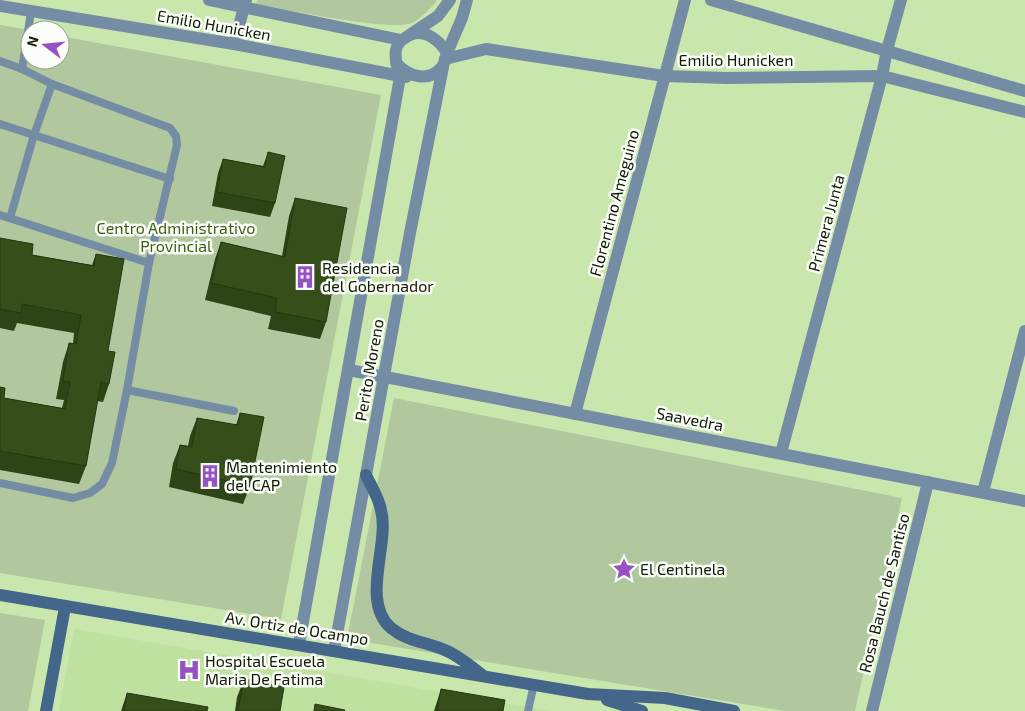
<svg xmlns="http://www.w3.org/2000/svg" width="1025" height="711" viewBox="0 0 1025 711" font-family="'Exo 2',sans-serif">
<rect width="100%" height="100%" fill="#c9e7ad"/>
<polygon fill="#bfe19f" points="74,629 551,711 59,711"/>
<g fill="#b1c79d">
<path d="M257,0H437C433,7 419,20 412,23C391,32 284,9 256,4Z"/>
<polygon points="0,25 30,30 30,60 60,60 60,36 381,95 281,619 0,573"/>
<polygon points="394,398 902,498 855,711 785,711 347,639"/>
<polygon points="0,613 45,620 28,711 0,711"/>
</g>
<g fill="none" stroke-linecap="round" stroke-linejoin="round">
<g stroke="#758ca5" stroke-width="8">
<polyline points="0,61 22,69 52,84 170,128 176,136 177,145 149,263 127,390 112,463 102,484 90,493 73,498 0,483"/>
<polyline points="22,69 31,12"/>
<polyline points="0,124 170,179"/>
<polyline points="0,215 149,263"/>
<polyline points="10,218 34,135 52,84"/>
<polyline points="127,390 234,411"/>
<polyline points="528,711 534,684"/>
</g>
<g stroke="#758ca5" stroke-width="12">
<polyline points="209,0 401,40"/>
<polyline points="711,0 1025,91"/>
<polyline points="0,6 234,44 406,77"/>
<polyline points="411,34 438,16 450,0"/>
<polyline points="234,44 246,0"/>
<polyline points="447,53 462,18 467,0"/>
<polyline points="445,59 486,49 664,76 726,78 882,76 1025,112"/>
<polyline points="349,370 1025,501"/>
<polyline points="575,414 685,0"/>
<polyline points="781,453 882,76 887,50 901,0"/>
<polyline points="983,492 1025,331"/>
<path d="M299,644L400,77C398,69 394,59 396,50C397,45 401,40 405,38C421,26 438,38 447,53C445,58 445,64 441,68C428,83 407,76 396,63"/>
<polyline points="334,651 410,233 443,67"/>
<polyline points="872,711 928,482"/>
</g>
<g stroke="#43668a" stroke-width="12">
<path d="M366,475C371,486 379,498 381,510C390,544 360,601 391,628C408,642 428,642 447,651C460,657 471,666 482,675"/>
<polyline points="0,595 588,694 665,698 734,711"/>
<polyline points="607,700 642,711"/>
<polyline points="46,711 65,607"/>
</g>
</g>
<g fill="#2e4416">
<polygon points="268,152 275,203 270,217 212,206 218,173 223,159 263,166"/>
<polygon points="295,198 326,322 320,339 268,329 271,316 205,300 215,259 221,242 282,256 289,216"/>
<polygon points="0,238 32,255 92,265 96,254 108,351 109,384 103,402 97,401 86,466 79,484 0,470 0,387 4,398 62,408 64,400 56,399 63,362 69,343 73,344 74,333 17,323 14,331 0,328"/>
<polygon points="240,413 250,486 243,504 169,487 173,463 180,445 188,446 190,436 197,418 236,425"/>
<polygon points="244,679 280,711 235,711 237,697"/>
<polygon points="441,689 503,711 434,711"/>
<polygon points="127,693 207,711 121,711"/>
</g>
<g fill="#364f1a" stroke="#263712">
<polygon points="268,152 285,156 275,203 217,192 223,159 265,167"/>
<polygon points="295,198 347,208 326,322 275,312 277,298 211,283 221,242 285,257"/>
<polygon points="0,238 33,244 32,255 94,266 96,254 124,259 108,351 115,352 109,384 101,382 86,466 0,451 0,387 5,388 4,398 65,409 70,382 63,381 69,343 76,344 81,315 22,304 21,313 0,309"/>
<polygon points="240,413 264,417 250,486 176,469 180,445 192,447 197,418 238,425"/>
<polygon points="244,679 284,687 280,711 238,711"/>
<polygon points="441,689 505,700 503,711 437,711"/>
<polygon points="127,693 208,707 207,711 124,711"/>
<polygon points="315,704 345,710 344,711 314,711"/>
</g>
<defs>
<symbol id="building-bare" viewBox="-9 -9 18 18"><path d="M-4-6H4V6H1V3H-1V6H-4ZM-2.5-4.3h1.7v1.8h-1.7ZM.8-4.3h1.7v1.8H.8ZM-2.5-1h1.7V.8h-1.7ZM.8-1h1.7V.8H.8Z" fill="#9851c5" stroke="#fbfef8" stroke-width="2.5" paint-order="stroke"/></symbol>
<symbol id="sight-bare" viewBox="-9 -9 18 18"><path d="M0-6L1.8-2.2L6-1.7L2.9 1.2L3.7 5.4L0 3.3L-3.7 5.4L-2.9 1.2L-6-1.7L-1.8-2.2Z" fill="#9851c5" stroke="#fbfef8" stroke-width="2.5" paint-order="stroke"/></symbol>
<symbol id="hospital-bare" viewBox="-9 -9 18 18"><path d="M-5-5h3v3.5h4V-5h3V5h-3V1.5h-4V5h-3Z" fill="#9851c5" stroke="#fbfef8" stroke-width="2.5" paint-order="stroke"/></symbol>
</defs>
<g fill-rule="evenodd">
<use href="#building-bare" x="289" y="261" width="32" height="32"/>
<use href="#building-bare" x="194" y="460" width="32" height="32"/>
<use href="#sight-bare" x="608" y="553" width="32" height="32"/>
<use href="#hospital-bare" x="173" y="654" width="32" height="32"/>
</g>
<g text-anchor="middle" stroke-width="5" stroke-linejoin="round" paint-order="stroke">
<g font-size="16" fill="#101a05" stroke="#fbfef8">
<text transform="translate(214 25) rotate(10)" y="6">Emilio Hunicken</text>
<text x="736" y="66">Emilio Hunicken</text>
<text transform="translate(614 203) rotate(-75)" y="6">Florentino Ameguino</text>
<text transform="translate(826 223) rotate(-75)" y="6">Primera Junta</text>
<text transform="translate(369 370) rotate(-80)" y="6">Perito Moreno</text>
<text transform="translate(690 419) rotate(11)" y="6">Saavedra</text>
<text transform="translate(884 593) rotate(-76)" y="6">Rosa Bauch de Santiso</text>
<text transform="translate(297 628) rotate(9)" y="6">Av. Ortiz de Ocampo</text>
</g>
<g font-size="16" fill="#3f5f15" stroke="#fbfef8">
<text x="176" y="234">Centro Administrativo<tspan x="176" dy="18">Provincial</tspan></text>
</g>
<g font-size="16" fill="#101a05" stroke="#fbfef8" text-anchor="start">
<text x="322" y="274">Residencia<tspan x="322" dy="18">del Gobernador</tspan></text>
<text x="226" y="473">Mantenimiento<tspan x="226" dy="18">del CAP</tspan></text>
<text x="640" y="575">El Centinela</text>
<text x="205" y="667">Hospital Escuela<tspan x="205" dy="18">Maria De Fatima</tspan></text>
</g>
</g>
<g transform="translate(45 45) rotate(286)"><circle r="24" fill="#fbfef8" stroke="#9da397"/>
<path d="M0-4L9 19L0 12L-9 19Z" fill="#9851c5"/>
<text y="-8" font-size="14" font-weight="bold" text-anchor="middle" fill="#101a05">N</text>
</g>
</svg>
